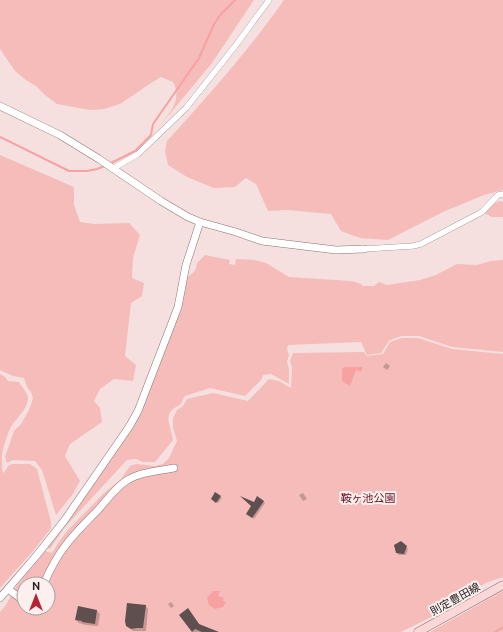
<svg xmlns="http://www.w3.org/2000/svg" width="503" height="632" viewBox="0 0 503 632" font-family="Ubuntu,'Noto Sans JP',sans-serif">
<rect width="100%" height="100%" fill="#f5e0df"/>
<g fill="#f5bcba" fill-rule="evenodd">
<path d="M0,0H254L212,63L158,128C169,113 183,101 173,82L161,77L151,83L120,104L104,109L90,110L57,104L45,95L36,86L26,80L15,71L0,49Z"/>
<path d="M284,0H503V190L484,195L443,212L388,240L360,238L341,231L331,214L287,210L268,211L256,184L246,178L235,187L214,188L187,177L168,165L165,151L167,141C208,96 249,50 284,0Z"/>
<polygon points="0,155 74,187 74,205 80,222 94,224 129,223 140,235 133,258 132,278 144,283 142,296 131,303 125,356 136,365 133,381 114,379 100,389 94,401 100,408 102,422 70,444 65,456 80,481 72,495 56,515 42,470 35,461 13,460 7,463 5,457 14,431 21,424 29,410 33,398 31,392 27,387 24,378 13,376 0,370"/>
<polygon points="500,201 503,202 503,217 492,217 484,213 495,203"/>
<path d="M205,255L230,260L229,264L235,265L236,259L255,260L266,263L289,277L351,281L359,283L363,286H374L379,282L387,285L420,280L436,275L457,264L477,265L491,261L503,260V352L452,347L419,336H402L395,338L389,341L381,353L367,355L361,342L288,345L287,349L289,355L287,362L289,369V384L271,374L263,375L261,380L245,396L210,388L185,396L180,405C160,413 172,427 173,440L155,462H143L136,459L127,460L64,528L50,549L47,548L139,415L186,278C193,273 196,272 197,263Z"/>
<path d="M402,338H418L452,349L503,354V577L488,582L475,589L455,605L401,632H0V612L6,605L18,583L45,551L52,553L58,543L68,530L103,494L121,479L130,466L136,464L155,466L163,464L169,458L177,441L173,428V418L177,410L183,406L187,399L213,393L248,401L269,379L279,381L291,388L292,368L290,361L293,353L364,352L367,356L383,354L390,342ZM24,584H48V608H24Z"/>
<path d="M0,374L5,377L8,381L19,382C21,386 28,393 28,398C28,409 16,418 11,427C8,432 2,450 2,456C1,461 3,466 2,471L4,473L8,466L12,464H30L37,469L51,522V528L33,551L0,588Z"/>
<polygon points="503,591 503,632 430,632"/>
</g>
<g fill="#f7a2a0">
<polygon points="344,367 363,367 361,372 356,370 350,386 342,381 342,369"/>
<polygon points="213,591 220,591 218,596 224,598 223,601 226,602 223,607 215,609 209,605 207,598"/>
</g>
<g fill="#0003">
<polygon points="386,363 390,366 387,370 383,367"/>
<polygon points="303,493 307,499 303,501 299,495"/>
<polygon points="220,497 222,498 218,503 214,500"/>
<polygon points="263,501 265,503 254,519 249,515"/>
<polygon points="401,542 408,549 406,555 399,555 397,553"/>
<polygon points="171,602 174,606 171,608 168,604"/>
<polygon points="146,606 148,609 146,631 133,631 129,627"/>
<polygon points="79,608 97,611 100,614 98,626 86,625 79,623 76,620"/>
<polygon points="190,612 200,625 214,632 193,632 180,615"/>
</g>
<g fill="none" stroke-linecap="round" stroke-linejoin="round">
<g stroke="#f7a2a0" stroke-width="2">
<polyline points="0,137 69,171 87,171 97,169 105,166"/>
<polyline points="109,164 135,151 151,135 153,124 199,58 214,24 221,14 235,0"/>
<polyline points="495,632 503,627"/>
</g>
</g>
<g fill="#5f4f4e">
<polygon points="215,492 221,496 216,503 211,499"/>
<polygon points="240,496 254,502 257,496 264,501 252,518 246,514 251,506"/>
<polygon points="401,541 407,546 404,554 396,553 394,545"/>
<polygon points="127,603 146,605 143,628 137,628 131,629 126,626 125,621"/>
<polygon points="78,606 97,610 95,624 82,622 82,621 75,620"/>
<polygon points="188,608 199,624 219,632 202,632 195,629 192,632 179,615"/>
</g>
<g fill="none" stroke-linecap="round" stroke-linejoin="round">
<defs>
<g id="minor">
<polyline points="112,169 138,154 186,108 236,45 269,0"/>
<polyline points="364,249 413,246 421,244 482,212 498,195 503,194"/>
</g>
<g id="tertiary">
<polyline points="0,106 60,135 99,159 161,201 188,217 200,222 236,232 262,241 336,250 364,249"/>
<path d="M44,584C57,551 74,534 98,510C107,500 115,488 126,481C140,472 158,471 174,468"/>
<polyline points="8,589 20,598 24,599"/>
<polyline points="0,598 37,555 64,521 129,427 138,411 178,307 186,265 200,222"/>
</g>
<polyline id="secondary" points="418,632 503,585"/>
</defs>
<use href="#minor" stroke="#867574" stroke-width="6"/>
<use href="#tertiary" stroke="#867574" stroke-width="8"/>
<use href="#secondary" stroke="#867574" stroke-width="9"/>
<use href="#minor" stroke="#fff" stroke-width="5.5"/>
<use href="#tertiary" stroke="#fff" stroke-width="7"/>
<use href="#secondary" stroke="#fdd7d8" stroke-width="8"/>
</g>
<g text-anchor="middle" stroke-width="4" stroke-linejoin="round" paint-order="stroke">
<g font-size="11" fill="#6a0c19" stroke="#fcf0ef">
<text x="368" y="502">鞍ヶ池公園</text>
</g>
<g font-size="11" fill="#282121" stroke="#fcf0ef">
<text transform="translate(455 599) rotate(-29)" y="4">則定豊田線</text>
</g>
</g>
<g transform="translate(36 596)"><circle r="19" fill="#fcf0ef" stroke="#a79d9d"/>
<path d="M0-3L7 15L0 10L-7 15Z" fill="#b42234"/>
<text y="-6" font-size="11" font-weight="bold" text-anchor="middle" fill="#282121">N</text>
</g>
</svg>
